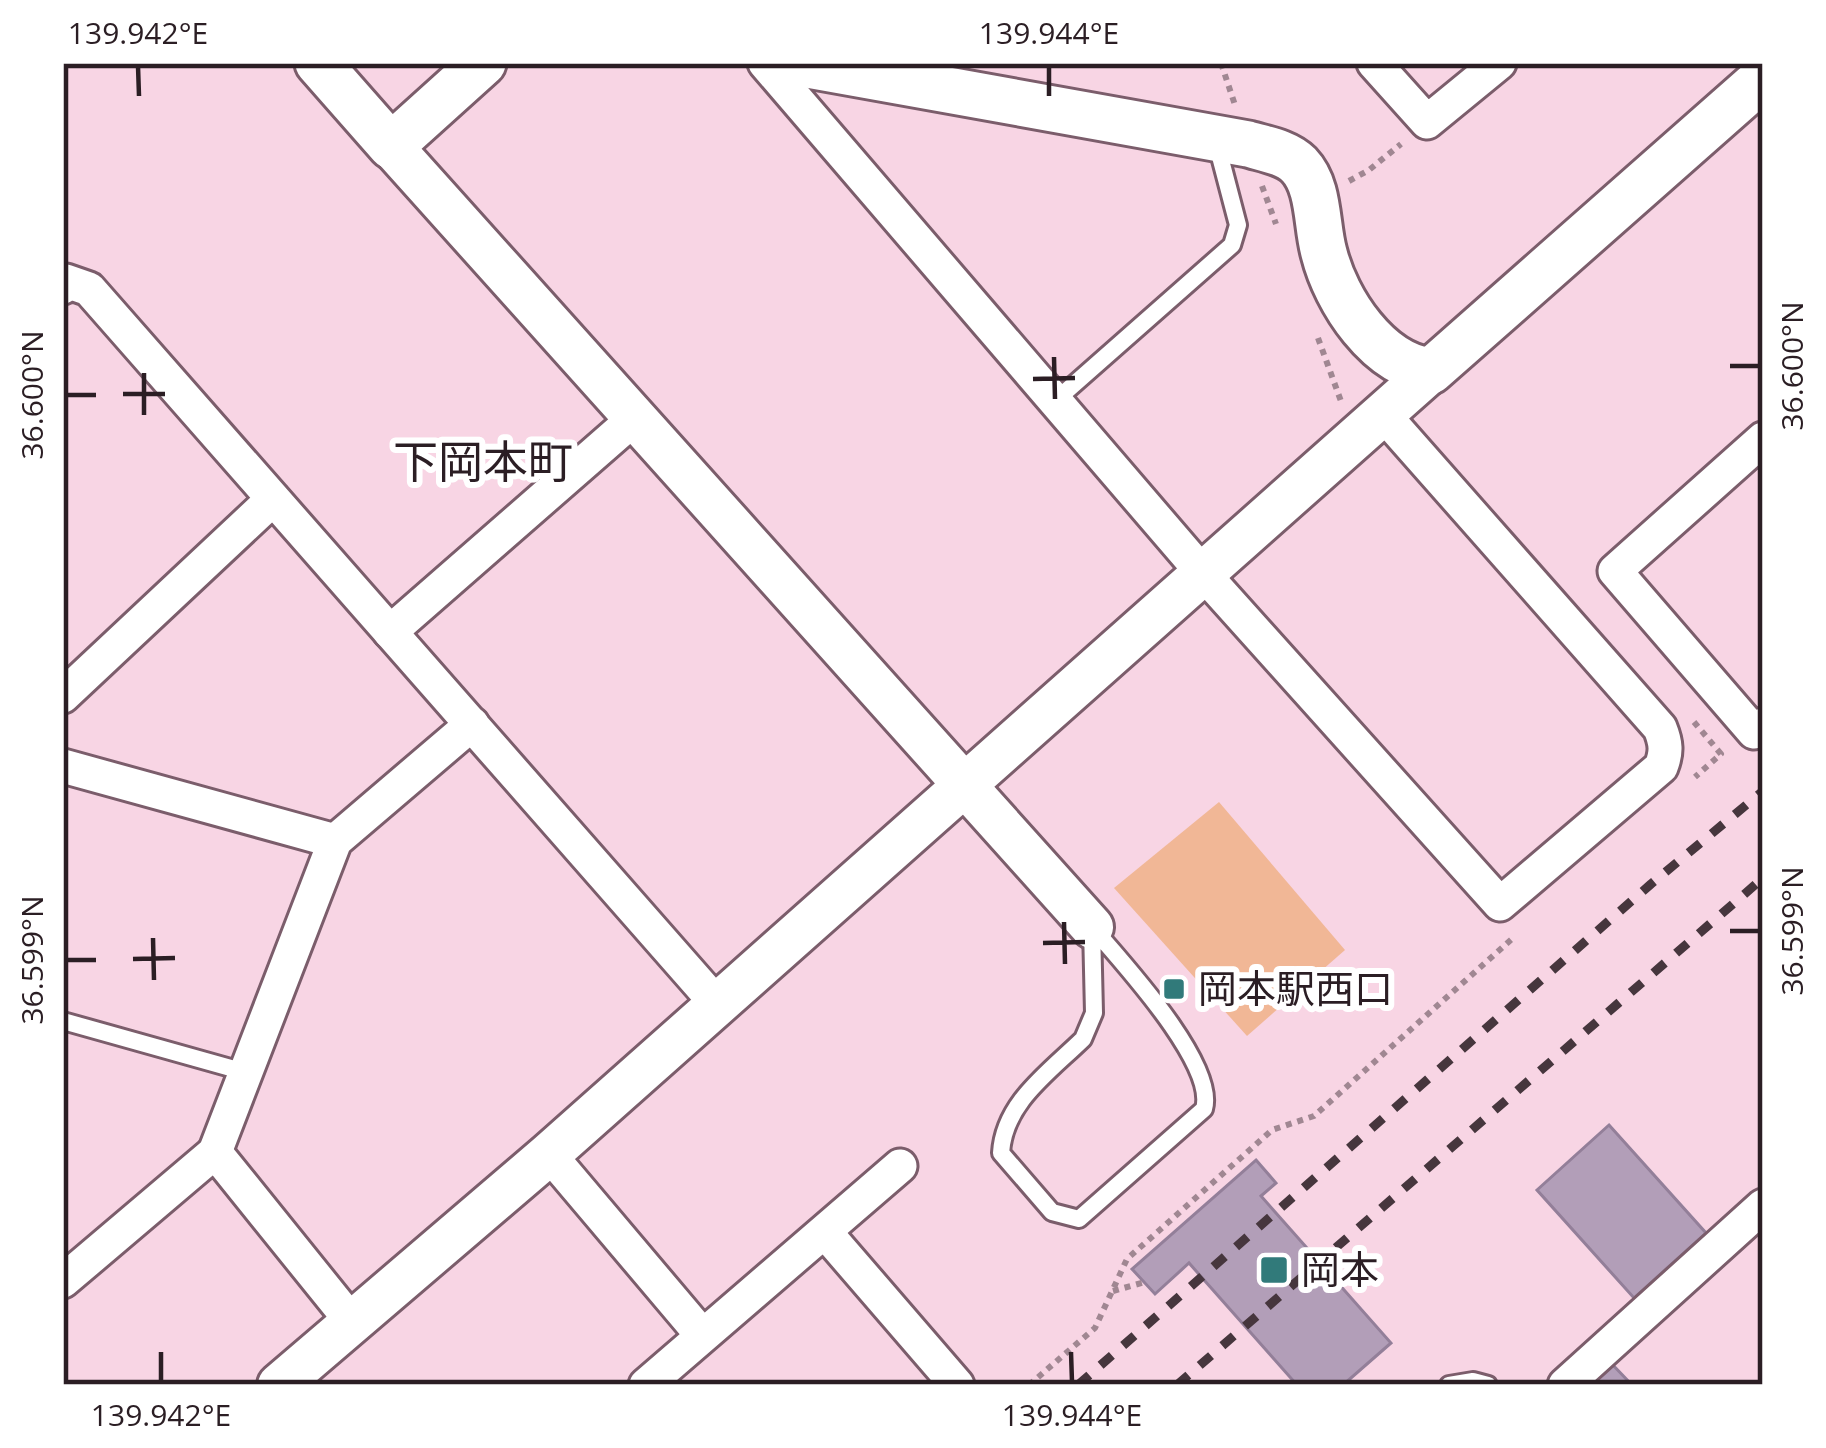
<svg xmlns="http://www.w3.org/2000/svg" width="1826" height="1448" viewBox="0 0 1826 1448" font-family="'Open Sans','Noto Sans JP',sans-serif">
<rect width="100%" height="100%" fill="#f8d5e4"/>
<polygon fill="#f1b796" points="1219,802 1345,950 1247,1036 1114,888"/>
<g fill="#b29eb8" stroke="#937f99" stroke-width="3">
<polygon points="1609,1125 1706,1233 1634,1298 1537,1190"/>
<polygon points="1256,1160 1276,1183 1261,1196 1391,1343 1343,1385 1297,1385 1189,1263 1155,1294 1132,1269"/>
<polygon points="1610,1362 1632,1385 1584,1385"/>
</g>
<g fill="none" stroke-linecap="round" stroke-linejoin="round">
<defs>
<g id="service">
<polyline points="1055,401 1232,245 1238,225 1217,145"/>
<path d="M1092,927C1121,961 1217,1064 1204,1109L1079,1219L1052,1212L1001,1153C1004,1103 1048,1073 1083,1039L1094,1013Z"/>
<polyline points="63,1021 245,1072"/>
<polyline points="1449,1385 1473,1381 1488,1385"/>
</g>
<g id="minor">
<path d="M765,63L1201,571L1500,904L1661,767C1667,752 1666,743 1660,728L1383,414"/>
<polyline points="1374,63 1427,122 1499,63"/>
<polyline points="63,287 66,281 89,289 717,1004"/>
<polyline points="1763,439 1615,571 1754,732 1763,725"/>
<polyline points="390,632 636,417"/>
<polyline points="63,696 273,499"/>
<polyline points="63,766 335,841"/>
<polyline points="215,1152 335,841 472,724"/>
<polyline points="549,1154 702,1335"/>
<polyline points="825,1232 957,1385"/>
<polyline points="63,1281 215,1152 352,1322"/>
<polyline points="646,1385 900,1166"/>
<polyline points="1565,1385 1763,1206"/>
</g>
<g id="tertiary">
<polyline points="391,146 1092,927"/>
<polyline points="279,1385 549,1154 1431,371"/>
</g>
<g id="secondary">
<polyline points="318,63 391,146 483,63"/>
<path d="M797,63L1248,144C1265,149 1286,152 1299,165C1320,187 1316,225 1324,253C1336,301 1378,365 1431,371L1763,78"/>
</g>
</defs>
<use href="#service" stroke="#7b5d6b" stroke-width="22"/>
<use href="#minor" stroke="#7b5d6b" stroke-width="39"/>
<use href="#tertiary" stroke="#7b5d6b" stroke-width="48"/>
<use href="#secondary" stroke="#7b5d6b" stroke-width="51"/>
<g stroke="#a08792" stroke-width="6" stroke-dasharray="6 6" stroke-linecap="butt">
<polyline points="1221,63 1235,105"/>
<polyline points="1349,181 1369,170 1401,144"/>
<polyline points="1262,186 1276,224"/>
<polyline points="1318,338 1342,404"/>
<polyline points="1694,722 1721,754 1695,777"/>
<polyline points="1113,1291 1145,1282"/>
<polyline points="1029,1385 1095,1328 1127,1259 1272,1130 1314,1116 1514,937"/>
</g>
<use href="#service" stroke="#fff" stroke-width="16"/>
<use href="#minor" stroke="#fff" stroke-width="33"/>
<use href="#tertiary" stroke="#fff" stroke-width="42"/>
<use href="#secondary" stroke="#fff" stroke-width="45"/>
<g stroke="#46363d" stroke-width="9" stroke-dasharray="15 15" stroke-linecap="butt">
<polyline points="1078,1385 1651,884 1763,791"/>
<polyline points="1177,1385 1763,878"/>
</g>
</g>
<path fill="none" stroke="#2b1e24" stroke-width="4.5" d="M138,66L139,96M1049,66V96M1054,357L1055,399M1730,366H1760M144,373V415M1033,379L1075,378M123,394H165M66,395H96M1064,922L1065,964M1730,931H1760M153,938L154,980M1043,943L1085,942M133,959L175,958M66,960H96M161,1352V1382M1071,1352L1072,1382"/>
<g fill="#317a7a" stroke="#fff" stroke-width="4.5">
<rect x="1162" y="977" width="24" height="24" rx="6"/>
<rect x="1259" y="1255" width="30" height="30" rx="6"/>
</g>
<g text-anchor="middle" stroke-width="12" stroke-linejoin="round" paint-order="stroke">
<g font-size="39" fill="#2b1e24" stroke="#fff" text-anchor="start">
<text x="1198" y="1003">岡本駅西口</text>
<text x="1301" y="1284">岡本</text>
</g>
<g font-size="45" fill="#2b1e24" stroke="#fff">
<text x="483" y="478">下岡本町</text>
</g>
</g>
<rect width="1826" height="1448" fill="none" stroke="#ffffff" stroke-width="132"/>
<rect x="66" y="66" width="1694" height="1316" fill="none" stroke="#2b1e24" stroke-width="4.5"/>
<g font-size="30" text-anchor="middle" fill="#2b1e24">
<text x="138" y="44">139.942°E</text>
<text x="1049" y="44">139.944°E</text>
<text transform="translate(1793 366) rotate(-90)" y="10">36.600°N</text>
<text transform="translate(33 395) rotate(-90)" y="10">36.600°N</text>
<text transform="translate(1793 931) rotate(-90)" y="10">36.599°N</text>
<text transform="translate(33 960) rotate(-90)" y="10">36.599°N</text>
<text x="161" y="1426">139.942°E</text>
<text x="1072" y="1426">139.944°E</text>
</g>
</svg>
